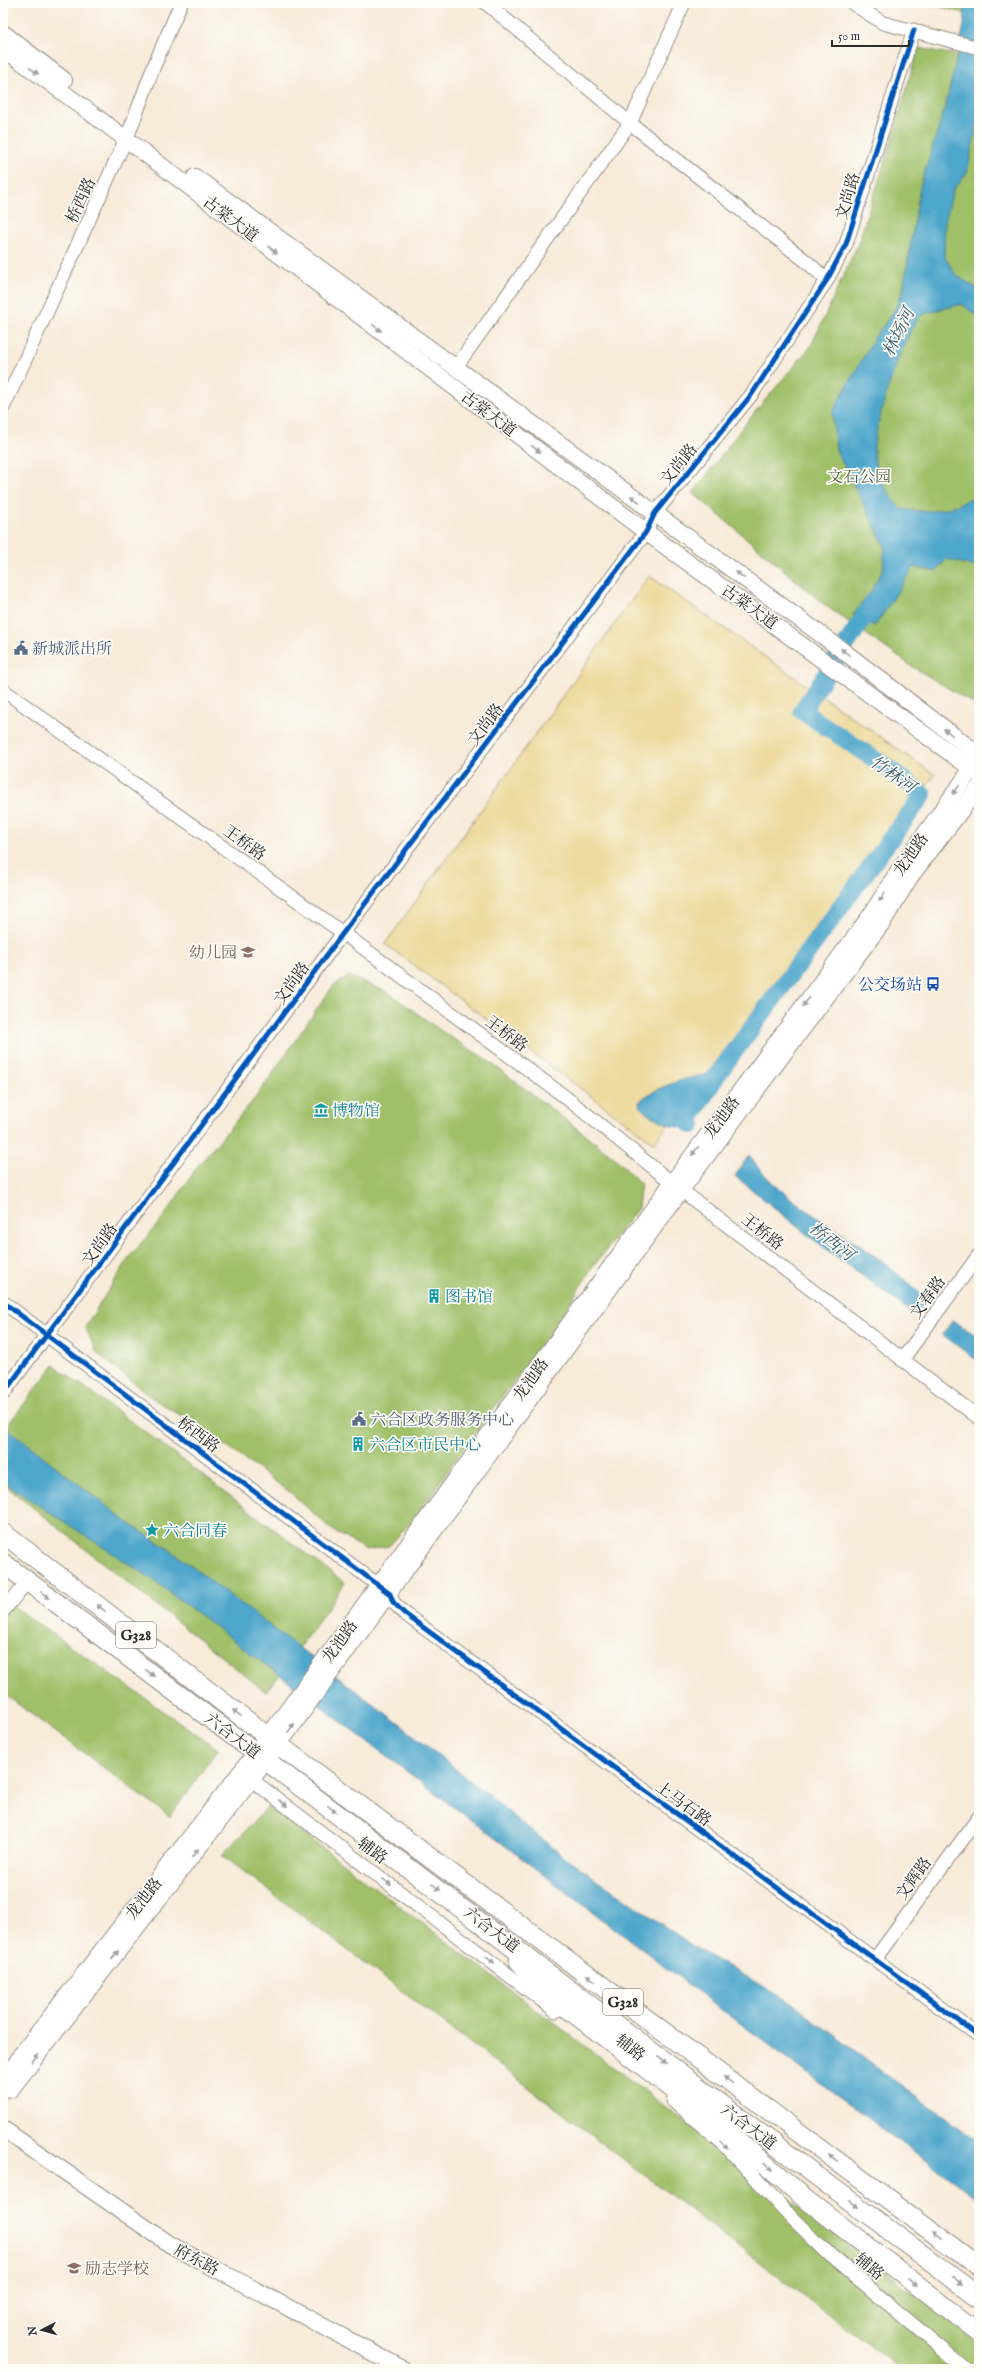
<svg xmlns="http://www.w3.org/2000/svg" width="982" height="2372" viewBox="0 0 982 2372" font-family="'IM FELL English','Noto Serif SC',serif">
<rect width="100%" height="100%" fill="#fdfcf7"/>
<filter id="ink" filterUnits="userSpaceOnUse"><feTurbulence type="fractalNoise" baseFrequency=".025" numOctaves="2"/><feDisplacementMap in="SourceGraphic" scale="8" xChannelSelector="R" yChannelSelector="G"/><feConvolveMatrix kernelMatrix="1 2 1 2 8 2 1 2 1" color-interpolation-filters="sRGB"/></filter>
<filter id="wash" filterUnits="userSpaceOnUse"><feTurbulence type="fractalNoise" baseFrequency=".012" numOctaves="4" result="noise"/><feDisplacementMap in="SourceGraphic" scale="16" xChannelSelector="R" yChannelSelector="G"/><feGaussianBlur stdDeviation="0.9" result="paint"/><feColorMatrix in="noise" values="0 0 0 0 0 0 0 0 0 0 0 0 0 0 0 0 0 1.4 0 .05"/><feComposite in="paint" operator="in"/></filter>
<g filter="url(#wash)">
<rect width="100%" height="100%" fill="#f8ebd9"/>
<g fill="#9fbf68" stroke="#65754a">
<polygon points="925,3 979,3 979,17"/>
<polygon points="918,48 979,59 979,707 913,667 826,606 693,493 745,424 811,346 857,246 892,140"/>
<polygon points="349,976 389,993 447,1035 486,1059 614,1157 641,1184 638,1208 590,1271 550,1335 467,1443 419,1513 389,1546 366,1550 331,1529 291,1493 197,1425 155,1400 97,1353 85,1327 131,1255 164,1217 197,1167 256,1097 333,986"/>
<polygon points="54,1365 147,1433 345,1583 283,1671 266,1692 3,1484 3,1431"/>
<polygon points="3,1599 218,1749 170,1817 3,1693"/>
<polygon points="268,1807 979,2343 979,2369 900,2369 222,1855"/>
</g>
<polygon fill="#eeda9e" stroke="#8c8264" points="649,576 935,775 654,1143 385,944"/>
<g fill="#4ea6cb" stroke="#3c687b">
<path d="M965,3H979V115L967,173L953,190L945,222L944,256L956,275L979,290V318L962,304C952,307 929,311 921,316C904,329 871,434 874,456C877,476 888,494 901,509C930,513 946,512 971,498L979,502V571L972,566L946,559L936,572L914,567L875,626L853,615L872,590L883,569L885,546L836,450L832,413L874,338L894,311L903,290L920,187L946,104L964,25Z"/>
<path d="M711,1074L717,1075L710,1096L688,1122L680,1127L672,1126L647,1114L640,1107L639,1102C653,1087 691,1076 711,1074Z"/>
<path d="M749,1155C775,1196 835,1227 875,1256C893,1269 910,1285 927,1299L915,1315L805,1233L735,1176Z"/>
<polygon points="952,1320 979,1337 979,1362 943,1335"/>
<polygon points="3,1425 127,1522 170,1550 401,1725 563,1856 699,1950 787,2000 979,2143 979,2200 753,2033 152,1579 3,1482"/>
</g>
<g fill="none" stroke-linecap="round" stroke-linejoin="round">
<polyline stroke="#4ea6cb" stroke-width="18" points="692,1125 688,1122 717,1075 923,795 894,772 802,711 876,599"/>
</g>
</g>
<g filter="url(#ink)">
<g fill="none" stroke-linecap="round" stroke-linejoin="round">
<defs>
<g id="minor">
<polyline points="486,3 630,123 807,262 827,280"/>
<polyline points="852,3 883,23 979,48"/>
<polyline points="456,367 630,123 684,3"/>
<polyline points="3,408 130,130 154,66 181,3"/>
<polyline points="3,690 343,933 564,1096 681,1190 979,1418"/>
<polyline points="3,1302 390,1594 393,1602 405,1614 979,2036"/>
<polyline points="902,1360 979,1255"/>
<polyline points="3,1394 343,933 646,532 655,513 752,394 827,280 846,244 914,30"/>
<polyline points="3,1611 27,1582"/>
<polyline points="252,1780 556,2011"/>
<polyline points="875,1959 979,1817"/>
<polyline points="673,2101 725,2145 793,2219 830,2255 966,2369"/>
</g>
<g id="major">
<polyline points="3,33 64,80"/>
<polyline points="3,48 126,139 646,532 979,774"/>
<polyline points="195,177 838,647 979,755"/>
<polyline points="11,2089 279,1744 681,1190 882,923 910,877 979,787"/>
<polyline points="3,2090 20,2056 268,1737 672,1183 871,915 899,870 979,759"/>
<polyline points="3,2129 171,2245 403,2369"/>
</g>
<g id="highway">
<polyline points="3,1533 268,1737 979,2267"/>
<path d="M3,1563C329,1806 652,2055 979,2297"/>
<polyline points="519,1961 554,1998 707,2115 801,2195 979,2333"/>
</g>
</defs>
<use href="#minor" stroke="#928b82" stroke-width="15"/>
<use href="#major" stroke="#928b82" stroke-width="18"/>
<use href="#highway" stroke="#928b82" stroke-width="21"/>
<use href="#minor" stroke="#fff" stroke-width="13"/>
<use href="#major" stroke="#fff" stroke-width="16"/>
<use href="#highway" stroke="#fff" stroke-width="19"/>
<defs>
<g id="cycleway">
<polyline points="3,1302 390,1594 393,1602 405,1614 979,2036"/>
<polyline points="3,1394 343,933 646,532 655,513 752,394 827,280 846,244 914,30"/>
</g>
</defs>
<use href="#cycleway" stroke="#fdfcf7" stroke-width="8"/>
<use href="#cycleway" stroke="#0057b8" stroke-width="5"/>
</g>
<defs><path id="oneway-solid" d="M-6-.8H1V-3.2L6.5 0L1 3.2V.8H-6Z"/></defs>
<g fill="#a0a0a0">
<use href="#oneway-solid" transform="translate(34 71) rotate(36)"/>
<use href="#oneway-solid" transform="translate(273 250) rotate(37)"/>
<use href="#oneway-solid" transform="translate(377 328) rotate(37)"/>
<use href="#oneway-solid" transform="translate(536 449) rotate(37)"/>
<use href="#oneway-solid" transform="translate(635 499) rotate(-144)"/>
<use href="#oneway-solid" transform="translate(740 575) rotate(-144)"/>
<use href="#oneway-solid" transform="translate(845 652) rotate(-142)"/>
<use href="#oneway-solid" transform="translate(948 732) rotate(-142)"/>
<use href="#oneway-solid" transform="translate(956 790) rotate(126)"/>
<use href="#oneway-solid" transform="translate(882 897) rotate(122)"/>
<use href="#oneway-solid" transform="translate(806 1002) rotate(127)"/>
<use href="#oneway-solid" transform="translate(695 1151) rotate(127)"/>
<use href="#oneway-solid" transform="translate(45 1595) rotate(37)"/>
<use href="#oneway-solid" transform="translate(101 1608) rotate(-142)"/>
<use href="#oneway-solid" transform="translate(150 1673) rotate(37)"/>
<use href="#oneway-solid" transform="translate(237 1713) rotate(-142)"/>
<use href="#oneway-solid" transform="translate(291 1728) rotate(-54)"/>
<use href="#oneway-solid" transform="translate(283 1803) rotate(37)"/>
<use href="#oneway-solid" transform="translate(332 1809) rotate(37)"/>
<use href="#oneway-solid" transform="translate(195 1853) rotate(-52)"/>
<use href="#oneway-solid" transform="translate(387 1882) rotate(37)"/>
<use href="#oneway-solid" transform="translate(436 1887) rotate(37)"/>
<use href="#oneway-solid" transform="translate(115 1955) rotate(-52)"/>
<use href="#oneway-solid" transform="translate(490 1960) rotate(37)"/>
<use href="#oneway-solid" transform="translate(591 1978) rotate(-143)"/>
<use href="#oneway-solid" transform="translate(35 2058) rotate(-52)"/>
<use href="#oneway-solid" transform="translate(662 2060) rotate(38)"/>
<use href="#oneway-solid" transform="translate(728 2080) rotate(-143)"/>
<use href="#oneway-solid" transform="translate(724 2145) rotate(44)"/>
<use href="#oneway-solid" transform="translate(833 2158) rotate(-143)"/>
<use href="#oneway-solid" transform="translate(768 2167) rotate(41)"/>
<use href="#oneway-solid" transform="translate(854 2204) rotate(37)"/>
<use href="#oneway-solid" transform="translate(937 2235) rotate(-143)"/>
<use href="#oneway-solid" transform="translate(958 2281) rotate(37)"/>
<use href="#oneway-solid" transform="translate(913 2283) rotate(37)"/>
</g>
</g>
<defs>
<symbol id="civic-bare" viewBox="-9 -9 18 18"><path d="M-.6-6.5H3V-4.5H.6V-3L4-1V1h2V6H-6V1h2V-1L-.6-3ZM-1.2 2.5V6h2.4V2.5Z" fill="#5c6f8a" stroke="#fdfcf7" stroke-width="2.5" paint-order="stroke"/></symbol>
<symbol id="school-bare" viewBox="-9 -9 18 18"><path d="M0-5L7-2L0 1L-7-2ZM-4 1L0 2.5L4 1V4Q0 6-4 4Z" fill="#8d6e63" stroke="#fdfcf7" stroke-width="2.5" paint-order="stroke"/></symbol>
<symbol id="bus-bare" viewBox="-9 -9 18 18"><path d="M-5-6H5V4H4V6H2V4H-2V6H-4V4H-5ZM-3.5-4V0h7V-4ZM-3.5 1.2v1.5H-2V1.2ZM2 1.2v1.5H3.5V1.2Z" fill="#1a4fb4" stroke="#fdfcf7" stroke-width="2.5" paint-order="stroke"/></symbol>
<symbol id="museum-bare" viewBox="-9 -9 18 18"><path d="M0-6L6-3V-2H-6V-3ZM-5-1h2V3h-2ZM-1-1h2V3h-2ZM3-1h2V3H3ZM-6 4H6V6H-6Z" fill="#0f9aa8" stroke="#fdfcf7" stroke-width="2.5" paint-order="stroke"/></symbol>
<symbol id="building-bare" viewBox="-9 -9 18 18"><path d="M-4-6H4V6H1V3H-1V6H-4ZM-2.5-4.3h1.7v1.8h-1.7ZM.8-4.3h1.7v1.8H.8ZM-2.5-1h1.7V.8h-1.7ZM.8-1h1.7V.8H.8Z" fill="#0f9aa8" stroke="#fdfcf7" stroke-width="2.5" paint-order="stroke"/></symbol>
<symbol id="sight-bare" viewBox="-9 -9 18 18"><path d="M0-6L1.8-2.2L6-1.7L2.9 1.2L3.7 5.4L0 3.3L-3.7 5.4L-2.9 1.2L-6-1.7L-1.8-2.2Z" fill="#0f9aa8" stroke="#fdfcf7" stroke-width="2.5" paint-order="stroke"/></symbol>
</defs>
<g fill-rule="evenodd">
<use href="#civic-bare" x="11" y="638" width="20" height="20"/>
<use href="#school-bare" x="238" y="942" width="20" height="20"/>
<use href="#bus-bare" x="923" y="974" width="20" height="20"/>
<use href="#museum-bare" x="311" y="1100" width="20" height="20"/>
<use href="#building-bare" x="424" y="1286" width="20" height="20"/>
<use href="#civic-bare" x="349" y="1409" width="20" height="20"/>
<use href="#building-bare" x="348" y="1434" width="20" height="20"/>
<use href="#sight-bare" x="142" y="1520" width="20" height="20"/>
<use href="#school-bare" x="64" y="2258" width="20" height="20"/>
</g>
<g text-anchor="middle" stroke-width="3.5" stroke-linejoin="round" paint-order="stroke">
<g fill="#fdfcf7" stroke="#6a6a68" stroke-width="1">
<rect x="116" y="1622" width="40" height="26" rx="3"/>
<rect x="603" y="1989" width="40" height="26" rx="3"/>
</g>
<g font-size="15" font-weight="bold" fill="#2b2b2b">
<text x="136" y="1640">G328</text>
<text x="623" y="2007">G328</text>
</g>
<g font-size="16" fill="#2b2b2b" stroke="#fdfcf7">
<text transform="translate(847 196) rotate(-73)" y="6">文尚路</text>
<text transform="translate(80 200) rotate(-65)" y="6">桥西路</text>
<text transform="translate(231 218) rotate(37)" y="6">古棠大道</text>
<text transform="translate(489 413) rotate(37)" y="6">古棠大道</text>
<text transform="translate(678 464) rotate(-51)" y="6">文尚路</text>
<text transform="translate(750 606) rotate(36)" y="6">古棠大道</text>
<text transform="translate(485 724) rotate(-53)" y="6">文尚路</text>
<text transform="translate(245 842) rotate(36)" y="6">王桥路</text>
<text transform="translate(910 854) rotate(-55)" y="6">龙池路</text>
<text transform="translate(291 983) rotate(-54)" y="6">文尚路</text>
<text transform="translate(507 1033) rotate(37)" y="6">王桥路</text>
<text transform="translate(721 1117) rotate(-53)" y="6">龙池路</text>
<text transform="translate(763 1231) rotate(38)" y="6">王桥路</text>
<text transform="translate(99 1244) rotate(-54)" y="6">文尚路</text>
<text transform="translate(927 1297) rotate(-54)" y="6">文春路</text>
<text transform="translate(530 1379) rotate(-54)" y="6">龙池路</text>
<text transform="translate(199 1434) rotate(37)" y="6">桥西路</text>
<text transform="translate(339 1641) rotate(-54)" y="6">龙池路</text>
<text transform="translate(233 1735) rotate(37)" y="6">六合大道</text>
<text transform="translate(684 1803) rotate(36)" y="6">上马石路</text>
<text transform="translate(373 1850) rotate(37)" y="6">辅路</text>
<text transform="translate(913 1878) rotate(-54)" y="6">文辉路</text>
<text transform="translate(143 1898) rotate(-52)" y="6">龙池路</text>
<text transform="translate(492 1929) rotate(37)" y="6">六合大道</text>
<text transform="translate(631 2047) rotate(38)" y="6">辅路</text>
<text transform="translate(749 2126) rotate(37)" y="6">六合大道</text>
<text transform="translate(197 2259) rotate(28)" y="6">府东路</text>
<text transform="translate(870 2266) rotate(40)" y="6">辅路</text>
</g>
<g font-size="16" fill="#545f40" stroke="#fdfcf7">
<text x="859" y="482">文石公园</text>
</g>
<g font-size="16" fill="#4e5e75" stroke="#fdfcf7" text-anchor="start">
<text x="32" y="654">新城派出所</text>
<text x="370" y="1425">六合区政务服务中心</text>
</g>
<g font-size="16" fill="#785e54" stroke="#fdfcf7" text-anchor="end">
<text x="237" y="958">幼儿园</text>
<text x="85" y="2274" text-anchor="start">励志学校</text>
</g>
<g font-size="16" fill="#164399" stroke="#fdfcf7" text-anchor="end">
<text x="922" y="990">公交场站</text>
</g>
<g font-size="16" fill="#0d838f" stroke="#fdfcf7" text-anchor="start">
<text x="332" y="1116">博物馆</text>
<text x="445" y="1302">图书馆</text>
<text x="369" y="1450">六合区市民中心</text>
<text x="163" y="1536">六合同春</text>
</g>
<g font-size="17" font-style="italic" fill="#395c6b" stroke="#fdfcf7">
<text transform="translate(898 332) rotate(-64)" y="6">林场河</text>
<text transform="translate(893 774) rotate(35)" y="6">竹林河</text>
<text transform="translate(832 1241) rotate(38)" y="6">桥西河</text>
</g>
</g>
<rect width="982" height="2372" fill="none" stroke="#fdfcf7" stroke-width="16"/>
<g transform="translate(42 2330) rotate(264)" stroke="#fdfcf7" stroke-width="3" paint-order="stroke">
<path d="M0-3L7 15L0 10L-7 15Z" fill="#2b2b2b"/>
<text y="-6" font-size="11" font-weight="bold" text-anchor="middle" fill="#2b2b2b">N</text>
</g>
<path d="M832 40v6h77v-6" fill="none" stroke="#2b2b2b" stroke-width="2"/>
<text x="838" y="40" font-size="12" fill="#2b2b2b" stroke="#fdfcf7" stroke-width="3" paint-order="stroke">50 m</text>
</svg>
